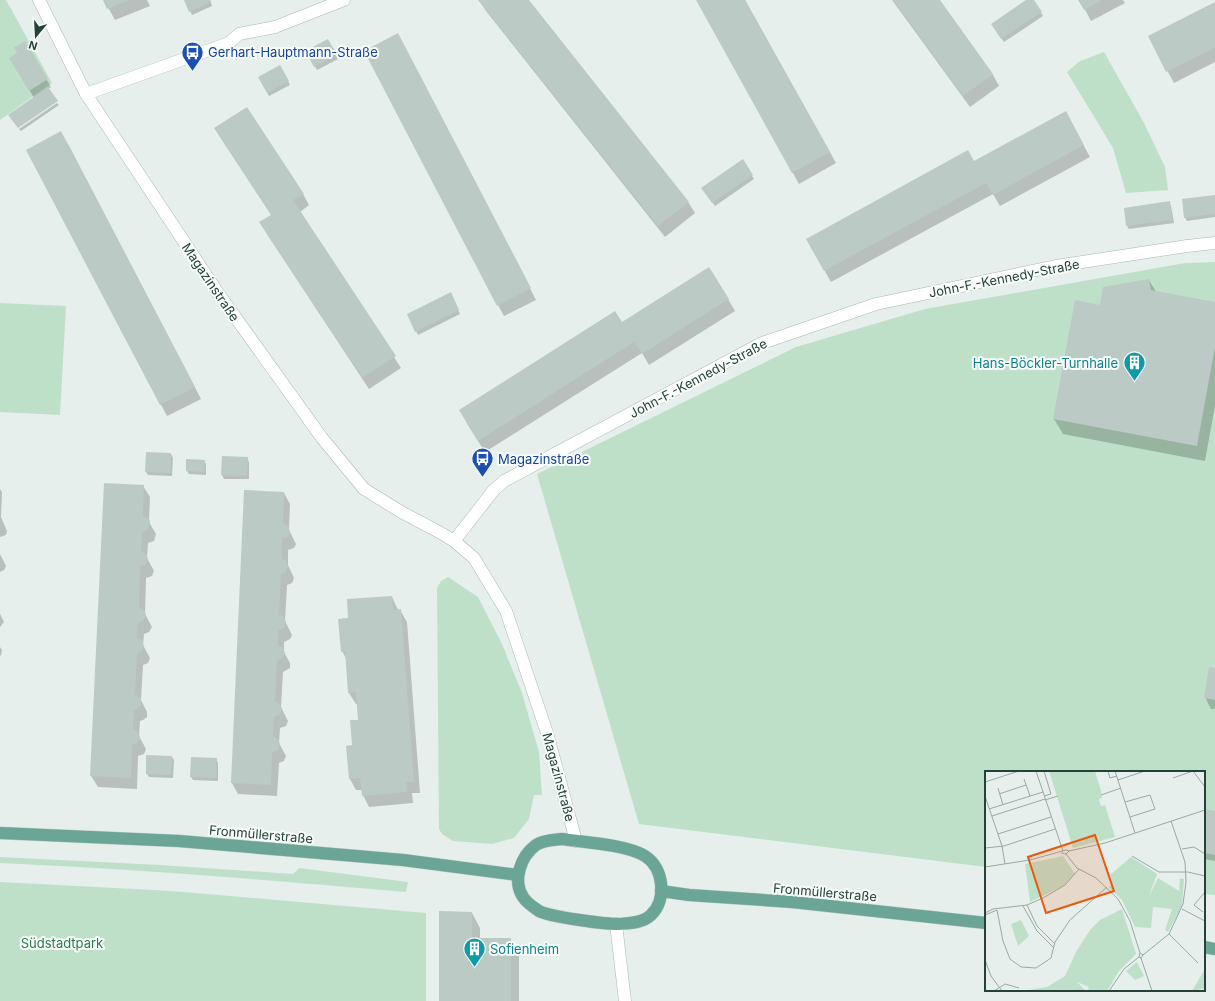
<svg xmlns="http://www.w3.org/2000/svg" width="1215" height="1001" viewBox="0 0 1215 1001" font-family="Inter,sans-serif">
<rect width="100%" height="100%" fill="#e6efeb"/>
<g fill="#bfe0c8">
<polygon points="0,0 6,0 52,83 0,120"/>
<polygon points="1104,52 1144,123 1165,167 1168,190 1126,193 1113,148 1067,72 1080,61"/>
<polygon points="1215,262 1215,895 1204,894 1204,772 986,772 986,867 639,824 537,474 796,347 925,309 1185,263"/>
<polygon points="0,303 66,306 60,415 0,412"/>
<polygon points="448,577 478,597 502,644 522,693 539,752 542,795 534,795 529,819 514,838 492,844 453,841 442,834 439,829 437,588 441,581"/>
<path d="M0,857L160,865L293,874L299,868L408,882L406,892C271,880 136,869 0,863Z"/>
<polygon points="0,882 172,891 426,913 426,1001 0,1001"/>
</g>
<g fill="#0003">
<polygon points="104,0 147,0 150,6 115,20"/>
<polygon points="185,0 210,0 212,6 192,15"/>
<polygon points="479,0 528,0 688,202 695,213 665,237 486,11"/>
<polygon points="697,0 745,0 836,163 799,184"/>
<polygon points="892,0 938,0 993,75 999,86 970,107"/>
<polygon points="1028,0 1033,0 1043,16 1004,42 994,27"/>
<polygon points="1080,0 1123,0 1125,3 1091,21"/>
<polygon points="1215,3 1215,62 1174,83 1149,37"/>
<polygon points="328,40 338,59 317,70 307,52"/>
<polygon points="24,42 51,87 34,98 11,59 19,54"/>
<polygon points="404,46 536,300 504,316 498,305"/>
<polygon points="280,66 290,85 269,96 259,78"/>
<polygon points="57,103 59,105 21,131 19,129"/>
<polygon points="1072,124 1090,157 1000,206 993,194 831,282 807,239 974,163"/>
<polygon points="222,140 303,194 309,205 300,212 401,368 369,389 267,234 272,215"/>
<polygon points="68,144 201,399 167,416 27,150"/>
<polygon points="742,161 754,179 715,206 704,191"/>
<polygon points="1215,196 1215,217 1187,221 1185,217"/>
<polygon points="1169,202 1171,206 1174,223 1129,229 1127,226 1125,209"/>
<polygon points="1149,280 1156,292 1215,303 1215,406 1205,461 1063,434 1054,419 1076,301 1101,306"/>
<polygon points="450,294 460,314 418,335 416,331"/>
<polygon points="728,299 735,311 649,365 642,353 485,452 466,422 621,323"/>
<polygon points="171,454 173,458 172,476 148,475 146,472"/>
<polygon points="247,458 249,462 249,479 224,479 222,475"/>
<polygon points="204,461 206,464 206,475 189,474 187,471"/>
<polygon points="143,486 150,497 149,522 156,534 154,541 148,543 147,558 154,571 152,576 146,578 145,614 152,627 149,632 144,634 143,645 150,658 148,663 143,665 141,700 147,712 147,717 143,720 140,721 139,736 146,749 144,754 138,756 137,789 98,787 91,776"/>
<polygon points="0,489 2,492 1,517 7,531 6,535 0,537"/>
<polygon points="284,493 290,504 289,530 296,544 294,548 288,550 288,565 294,578 292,583 287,585 285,621 292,635 290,639 284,642 284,652 290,663 290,668 283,672 281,707 288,721 286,726 280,728 279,743 286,756 284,761 279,763 277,796 238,794 232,783"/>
<polygon points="0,554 6,566 4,570 0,572"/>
<polygon points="392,597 398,610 400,610 407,622 420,793 412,793 413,803 369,807 363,795 362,790 356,790 350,779 353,746 359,721 357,704 356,704 349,693 347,660 342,651 349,619"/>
<polygon points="0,614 4,622 0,627"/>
<polygon points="0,647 2,650 1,655 0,656"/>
<polygon points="1215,669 1215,709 1211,709 1205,697"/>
<polygon points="172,757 174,760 173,778 149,777 147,774"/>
<polygon points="216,759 218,763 218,781 193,780 191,777"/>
<polygon points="1204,810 1215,812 1215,861 1204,859"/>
<polygon points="472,913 480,928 480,939 510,939 519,954 519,1001 440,1001"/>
</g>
<g fill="#bbcac4">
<polygon points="103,0 130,0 107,9"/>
<polygon points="184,0 210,0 211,2 189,12"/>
<polygon points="478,0 529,0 689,202 658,226"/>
<polygon points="696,0 745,0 830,152 792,173"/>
<polygon points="893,0 940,0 993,74 963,96"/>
<polygon points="1026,0 1034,0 1042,12 1001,39 991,24"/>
<polygon points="1078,0 1102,0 1084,10"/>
<polygon points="1215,2 1215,48 1166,72 1148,36"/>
<polygon points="398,33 531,288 497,306 364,51"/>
<polygon points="328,39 337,55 314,67 305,51"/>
<polygon points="25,41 48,79 29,91 9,58 17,53 14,47"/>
<polygon points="280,65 289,81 267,93 258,77"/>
<polygon points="48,87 58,101 18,128 8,115"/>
<polygon points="247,107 304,194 293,200 396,356 362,378 259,222 271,215 214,128"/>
<polygon points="1066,111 1084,145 993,195 986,183 824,271 806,239 968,150 974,161"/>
<polygon points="61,131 195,387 160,405 26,150"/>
<polygon points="743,159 753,175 712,203 701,188"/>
<polygon points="1215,195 1215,214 1184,218 1182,199"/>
<polygon points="1170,201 1172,220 1126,226 1124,208"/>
<polygon points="709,267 729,299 642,354 634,342 478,441 459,410 615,311 622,322"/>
<polygon points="1149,279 1151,290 1215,302 1215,347 1197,446 1053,419 1075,300 1100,305 1103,287"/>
<polygon points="451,292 459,310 415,332 407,314"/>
<polygon points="146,452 171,453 171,473 145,472"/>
<polygon points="222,456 248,457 247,476 221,475"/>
<polygon points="186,459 205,460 204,472 186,471"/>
<polygon points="104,483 144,485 143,516 146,517 150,521 149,527 147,530 142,532 141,551 146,554 148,559 146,564 140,567 139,607 144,610 146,615 143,621 138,623 137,638 142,640 144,646 142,651 137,654 135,694 140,697 141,699 141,705 137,709 134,710 133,728 133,729 138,732 140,737 137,743 132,744 131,778 90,776"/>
<polygon points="244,490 284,492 283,523 288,526 290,532 288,537 282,539 282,558 286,561 288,566 286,572 281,574 279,614 284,617 286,622 284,628 278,630 278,645 283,648 285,653 282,659 277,661 275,701 280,704 282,709 280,715 274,717 273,736 278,739 280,744 278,750 272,752 271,785 231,783"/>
<polygon points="392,596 393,610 401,609 414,782 406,782 407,792 362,796 360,778 349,779 346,746 352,745 350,720 358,720 356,692 348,693 345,651 341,652 338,619 348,618 347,599"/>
<polygon points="1209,667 1215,668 1215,700 1204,698"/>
<polygon points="146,755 172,756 171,775 146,774"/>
<polygon points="191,757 217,758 216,778 190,777"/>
<polygon points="1204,809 1215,811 1215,855 1204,853"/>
<polygon points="439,911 472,912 472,938 511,938 511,1001 439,1001"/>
</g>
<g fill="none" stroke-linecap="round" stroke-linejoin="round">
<defs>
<g id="minor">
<polyline points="39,0 86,94 218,293 322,438 364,489 403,513 441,533 454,541 474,558 506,611 548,736 576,841"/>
<polyline points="86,94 229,43 239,34 275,27 344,0"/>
<polyline points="454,541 493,491 504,481 762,343 876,304 1056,266 1187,246 1215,243"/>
<polyline points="616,924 625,1001"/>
</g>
<g id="major">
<polyline points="0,833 179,841 403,860 518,875"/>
<path d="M562,839C584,842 627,845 645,856C664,868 667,900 651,915C643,923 629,923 619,924C605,924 550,917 539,911C533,907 526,902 523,897C512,880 521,856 536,845C543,840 554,840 562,839Z"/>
<polyline points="661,891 689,895 792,902 986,923"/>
<polyline points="1204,947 1215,949"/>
</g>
</defs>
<use href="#minor" stroke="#a8b8b2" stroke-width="13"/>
<use href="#major" stroke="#c2cac8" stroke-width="13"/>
<use href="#minor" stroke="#fff" stroke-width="12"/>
<use href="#major" stroke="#6aa596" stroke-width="12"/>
</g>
<defs>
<symbol id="bus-pin" viewBox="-11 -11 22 30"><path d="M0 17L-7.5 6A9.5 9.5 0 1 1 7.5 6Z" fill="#1a4fb4" stroke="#f7fbf9"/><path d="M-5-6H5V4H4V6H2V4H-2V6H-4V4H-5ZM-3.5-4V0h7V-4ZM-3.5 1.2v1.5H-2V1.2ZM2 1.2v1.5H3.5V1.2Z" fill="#fff"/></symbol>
<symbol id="building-pin" viewBox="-11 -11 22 30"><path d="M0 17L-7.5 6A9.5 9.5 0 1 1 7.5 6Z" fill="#0f9aa8" stroke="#f7fbf9"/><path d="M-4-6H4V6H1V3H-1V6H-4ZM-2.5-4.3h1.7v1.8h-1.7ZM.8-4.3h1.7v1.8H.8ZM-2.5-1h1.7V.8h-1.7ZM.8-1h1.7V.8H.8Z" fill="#fff"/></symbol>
</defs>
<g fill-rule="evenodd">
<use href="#bus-pin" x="180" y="40" width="25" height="34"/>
<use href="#building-pin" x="1122" y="350" width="25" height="34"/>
<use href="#bus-pin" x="470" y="446" width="25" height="34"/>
<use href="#building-pin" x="462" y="936" width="25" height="34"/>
</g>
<g text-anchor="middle" stroke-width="4" stroke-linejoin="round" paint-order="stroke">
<g font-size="13" fill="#164399" stroke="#f7fbf9" text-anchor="start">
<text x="208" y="57">Gerhart-Hauptmann-Straße</text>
<text x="498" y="464">Magazinstraße</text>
</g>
<g font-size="13" fill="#24423a" stroke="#f7fbf9">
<text transform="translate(1004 278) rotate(-11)" y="5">John-F.-Kennedy-Straße</text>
<text transform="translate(211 282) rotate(56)" y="5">Magazinstraße</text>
<text transform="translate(698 378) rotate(-28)" y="5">John-F.-Kennedy-Straße</text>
<text transform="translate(559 777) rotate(75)" y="5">Magazinstraße</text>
<text transform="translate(261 834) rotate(5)" y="5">Fronmüllerstraße</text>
<text transform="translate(825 892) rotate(5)" y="5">Fronmüllerstraße</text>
</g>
<g font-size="13" fill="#0d838f" stroke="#f7fbf9" text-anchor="end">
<text x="1118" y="368">Hans-Böckler-Turnhalle</text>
<text x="490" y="954" text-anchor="start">Sofienheim</text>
</g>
<g font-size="13" fill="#2d7a4b" stroke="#f7fbf9">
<text x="62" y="948">Südstadtpark</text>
</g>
</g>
<g transform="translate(985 771)">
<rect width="220" height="220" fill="#e6efeb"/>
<path d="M64,0H110L116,20L117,27L114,28L116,35L120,34L130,66L88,77ZM78,85L90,103L78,115L45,131L40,93ZM146,86L172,103L164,125L173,107L194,120L195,107L199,108L197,135L183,161L180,159L187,138L168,136L166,157L150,156L137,129L124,116L127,113L125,104ZM137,138L151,183L134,200L122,220H102L104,216L92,211L101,220H37L62,216L80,205L91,181L105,159L115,149ZM36,149L44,165L33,175L26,153ZM152,191L159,205L150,209L141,200ZM220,198V217L207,220Z" fill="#bfe0c8"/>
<path fill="none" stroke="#98aaa4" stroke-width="1" d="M51,0L78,80M123,0L125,7L132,5M130,0L150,62M208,0L220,16M188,7L208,0M39,8L45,25M133,9L160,0M0,11L34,0M13,17L18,34M14,23L41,14M116,24L136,17M0,25L17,75L20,93M59,25L66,23L59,0M60,29L73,25M140,31L165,24L170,38L145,46M4,38L58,21M7,45L60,28M13,63L66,46M0,77L19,75L70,58M197,78L209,76L220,83M84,80L120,72L220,39M81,83L92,97L111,107L133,128L145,150L155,182M147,85L174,101H203L220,105M0,96L45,89L81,79L84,80L81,83L76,82M42,134L52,155L70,173M38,135L52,160L69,177M197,138L220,150M12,139L18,170L25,188L36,196L51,197L66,187L70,171L85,149L122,116M218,141L209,134L220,121M0,142L8,138L42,134L58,127L80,114L94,98M0,144L12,139M184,163L213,192M158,184L184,163L198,133L201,111L200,91L186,50M156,187L158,184L155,182L154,186L156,187L167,220M0,189L6,205L17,220M9,220L20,213L34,217M124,220L139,198L154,186"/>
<path fill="#e8590c" fill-opacity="0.15" stroke="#e8590c" stroke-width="2" d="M110,64L129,120L61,142L43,86Z"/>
<rect width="220" height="220" fill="none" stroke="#24423a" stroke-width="2"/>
</g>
<g transform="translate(36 36) rotate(198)" stroke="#f7fbf9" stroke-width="3" paint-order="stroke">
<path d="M0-3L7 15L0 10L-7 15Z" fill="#24423a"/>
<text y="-6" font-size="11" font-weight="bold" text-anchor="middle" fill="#24423a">N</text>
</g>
</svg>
